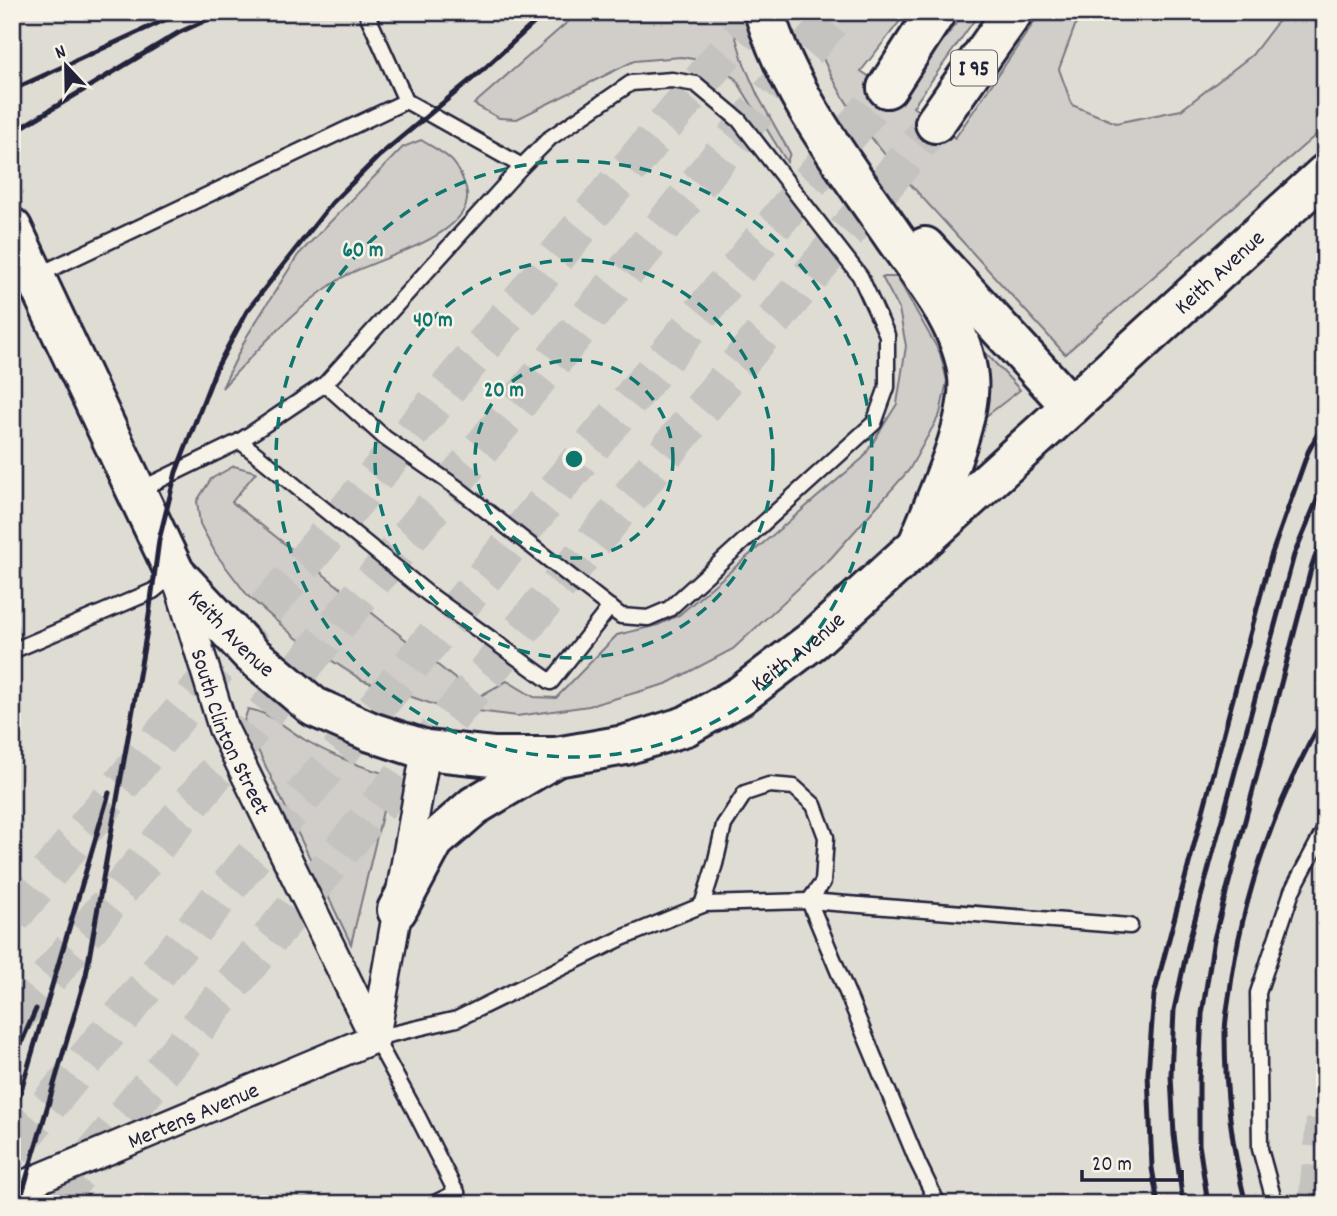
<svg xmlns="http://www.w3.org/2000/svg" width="1337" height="1216" viewBox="0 0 1337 1216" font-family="Dekko,sans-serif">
<rect width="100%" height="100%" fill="#eeebe1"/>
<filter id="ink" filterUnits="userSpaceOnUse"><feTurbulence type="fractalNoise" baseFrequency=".0143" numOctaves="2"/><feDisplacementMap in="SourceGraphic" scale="14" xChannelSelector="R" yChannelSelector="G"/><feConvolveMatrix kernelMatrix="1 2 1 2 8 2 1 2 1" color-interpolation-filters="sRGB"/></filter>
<g filter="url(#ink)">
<polygon fill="#dfdcd4" points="12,12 890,12 861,71 955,138 1041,12 1325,12 1325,1204 12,1204"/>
<g fill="#d1cdc9" stroke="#7a7882" stroke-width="2">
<polygon points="579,12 728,12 744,64 758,96 790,153 787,162 735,78 699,60 681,57 634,61 517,119 499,118 474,104"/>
<path d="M807,12H907L861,71L900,97L965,12H980L913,107L955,138L1041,12H1085L1075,26L1059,69L1072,105L1116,123L1181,110L1252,55L1285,12H1325V127L1065,354C1027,312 988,270 950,228C892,164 828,99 807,12Z"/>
<path d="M421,140C447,156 456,157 466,188C480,237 370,259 340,279C296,307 257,350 222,388L247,336L298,255L403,147Z"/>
<polygon points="882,277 897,277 940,353 947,381 940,414 909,470 831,558 733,649 666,684 589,706 517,716 438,706 362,680 295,637 248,596 216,554 200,524 197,501 211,479 234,466 256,472 232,502 478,697 507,681 534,697 556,698 617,635 658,625 679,615 863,458 897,404 906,346 899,309"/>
<polygon points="984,351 1020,390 985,417 987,373"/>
<path d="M248,709C269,712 287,729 305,740C331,755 360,767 390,775L389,786L351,944L244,721Z"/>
</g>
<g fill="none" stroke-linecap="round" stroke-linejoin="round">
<g stroke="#c5c3c0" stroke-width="38" stroke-dasharray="38 19" stroke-linecap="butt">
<polyline points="12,917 758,12"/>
<polyline points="12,1022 838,12"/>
<polyline points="12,1149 887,88"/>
<polyline points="53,1204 935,123"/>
<polyline points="1317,1204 1325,1120"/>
</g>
<defs>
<g id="lane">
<polyline points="36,276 406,101"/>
<polyline points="325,384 385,438 456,487 621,616 648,618 669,609 874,423 887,387 887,335 860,276 739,120 696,84 672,80 631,83 550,138 522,166 406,101 366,12"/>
<polyline points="240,441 427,593 551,682 610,607"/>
<polyline points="137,491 240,441 325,384 522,166"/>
<polyline points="12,651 153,591 174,574"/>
<polyline points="702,905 715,864 724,825 745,793 769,785 794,787 814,805 826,837 823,882 809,901 918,1163 938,1204"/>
<polyline points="433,1204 457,1192"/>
<polyline points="462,1204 415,1111 375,1038 457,1019 622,938 705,904 809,901 1130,926"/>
<polyline points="1275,1204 1260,1149 1258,993 1292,891 1325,829"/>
</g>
<g id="street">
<path id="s1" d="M177,578L223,728L375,1038"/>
<polyline points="375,1038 426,750"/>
<path id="s2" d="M12,1190L375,1038"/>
</g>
<g id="secondary">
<path id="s3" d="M12,228L175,573L251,654L314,707L371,732L426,750L493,757H556L625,745L686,726L741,695L812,641L1071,406"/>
<polyline points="397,910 434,841 474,806 556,757"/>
</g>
<g id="primary">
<path id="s4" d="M1071,406L1325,174"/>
</g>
<g id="highway">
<path d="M764,12C790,96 845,166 894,237C923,278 963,326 968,377C973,422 935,500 918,544"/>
<polyline points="887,88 936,12"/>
<polyline points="935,123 1013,12"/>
<polyline points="925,247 1071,406"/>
</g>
</defs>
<use href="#lane" stroke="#22223b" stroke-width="19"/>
<use href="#street" stroke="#22223b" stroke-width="33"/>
<use href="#secondary" stroke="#22223b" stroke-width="44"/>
<use href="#primary" stroke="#22223b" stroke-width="44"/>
<use href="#highway" stroke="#22223b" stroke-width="44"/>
<use href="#lane" stroke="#f7f3e8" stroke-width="14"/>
<use href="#street" stroke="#f7f3e8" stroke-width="28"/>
<use href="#secondary" stroke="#f7f3e8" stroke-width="38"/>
<use href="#primary" stroke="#f7f3e8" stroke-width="38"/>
<use href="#highway" stroke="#f7f3e8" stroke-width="38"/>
<g stroke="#22223b" stroke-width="5">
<polyline points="12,90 182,12"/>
<polyline points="12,133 178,33 224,12"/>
<polyline points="12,1064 36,1009"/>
<polyline points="12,1121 109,793"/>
<polyline points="19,1204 86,975 147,630 159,540 176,472 216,369 247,311 332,203 379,156 485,68 546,12"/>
<polyline points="1158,1204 1152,1168 1148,1074 1154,995 1271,556 1308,452 1325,420"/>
<polyline points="1183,1204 1174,1135 1171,1075 1174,1010 1189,941 1294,555 1325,481"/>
<polyline points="1208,1204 1199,1144 1199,1080 1202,1014 1214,939 1312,565 1325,532"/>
<path d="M1246,1204C1232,1149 1225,1090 1225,1034C1225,1020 1228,1005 1230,991C1242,896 1277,798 1325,715"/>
</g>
</g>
</g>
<g fill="none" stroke="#0f766e" stroke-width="3.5" stroke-dasharray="12 9">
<circle cx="574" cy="459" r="99"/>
<circle cx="574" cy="459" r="199"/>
<circle cx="574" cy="459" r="298"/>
</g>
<g text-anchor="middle" stroke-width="5" stroke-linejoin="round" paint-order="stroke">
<rect fill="#f7f3e8" stroke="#62616f" stroke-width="2" x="951" y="50.5" width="46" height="35" rx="5"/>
<g font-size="21" font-weight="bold" fill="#22223b">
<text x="974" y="75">I 95</text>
</g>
<g font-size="23" fill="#22223b" stroke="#f7f3e8">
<text dy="8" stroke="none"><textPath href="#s4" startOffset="200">Keith Avenue</textPath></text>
<text dy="8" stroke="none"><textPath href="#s3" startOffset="464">Keith Avenue</textPath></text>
<text dy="8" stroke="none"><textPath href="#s3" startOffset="1094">Keith Avenue</textPath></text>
<text dy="8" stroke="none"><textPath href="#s1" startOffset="163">South Clinton Street</textPath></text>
<text dy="8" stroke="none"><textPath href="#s2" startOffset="196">Mertens Avenue</textPath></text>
</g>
</g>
<circle cx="574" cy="459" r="10" fill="#0f766e" stroke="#f7f3e8" stroke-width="3.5"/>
<g font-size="21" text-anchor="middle" font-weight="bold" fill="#0f766e" stroke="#f7f3e8" stroke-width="5" stroke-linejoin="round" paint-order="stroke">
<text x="363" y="256">60 m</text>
<text x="433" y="326">40 m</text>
<text x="504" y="396">20 m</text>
</g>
<rect width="1337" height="1216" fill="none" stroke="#f7f3e8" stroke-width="42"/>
<rect x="21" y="21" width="1295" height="1174" fill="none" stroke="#22223b" stroke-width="2.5" filter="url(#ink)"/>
<g transform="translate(66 66) rotate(338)" stroke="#f7f3e8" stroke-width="5" paint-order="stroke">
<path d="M0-5L12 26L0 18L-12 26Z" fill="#22223b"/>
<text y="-10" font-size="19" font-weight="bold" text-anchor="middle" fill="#22223b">N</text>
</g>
<path d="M1082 1170v10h100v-10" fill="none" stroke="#22223b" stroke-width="3.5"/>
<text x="1092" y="1170" font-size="21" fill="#22223b" stroke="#f7f3e8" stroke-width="5" paint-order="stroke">20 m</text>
</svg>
